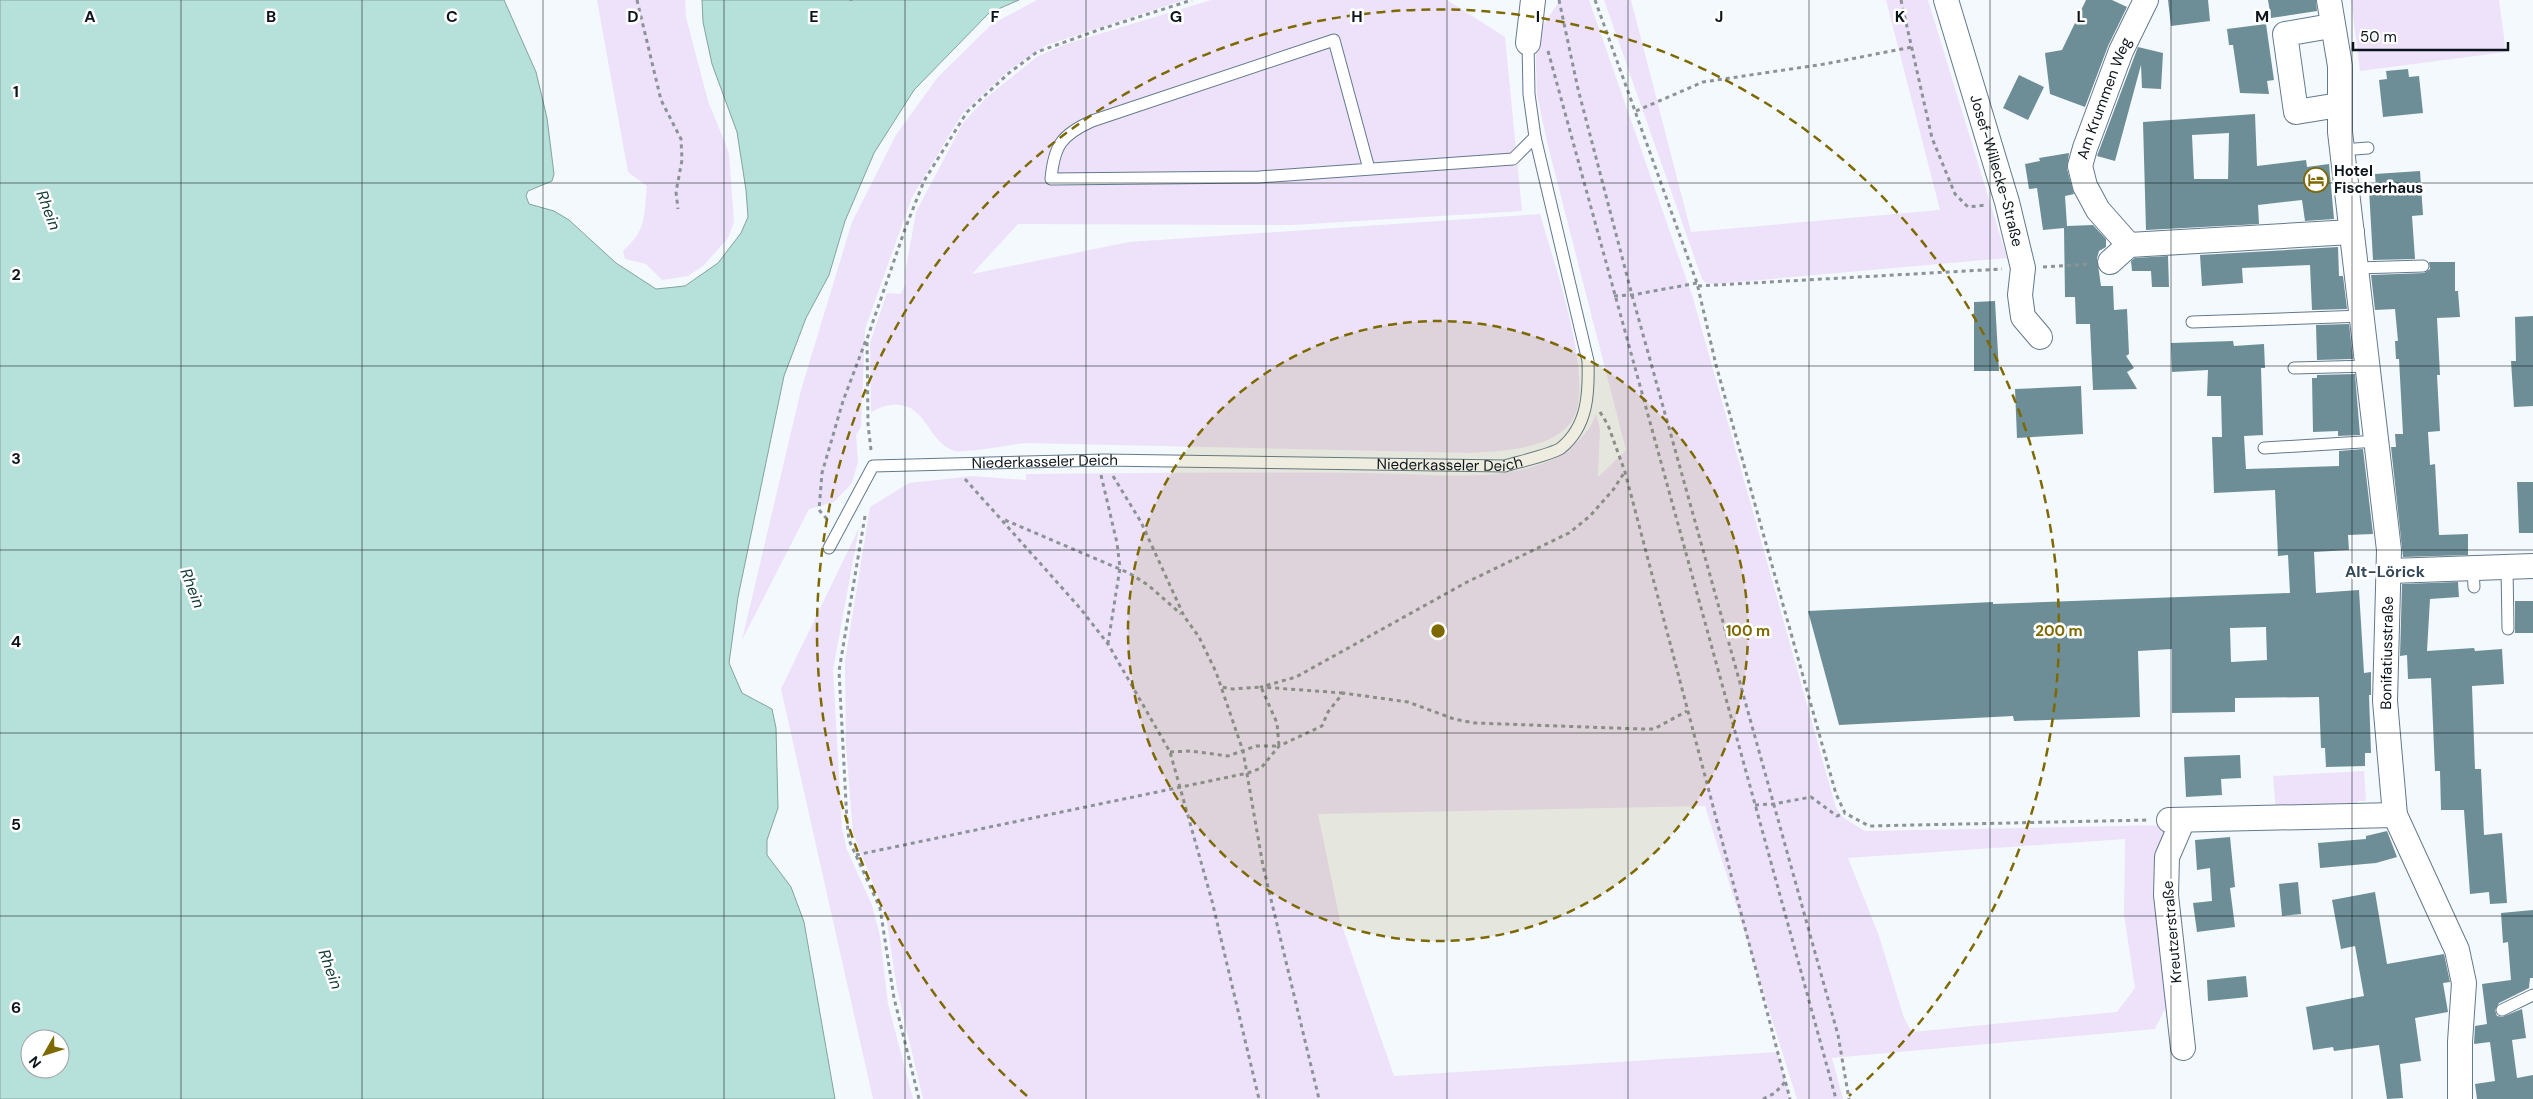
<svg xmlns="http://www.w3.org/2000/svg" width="2533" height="1099" viewBox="0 0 2533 1099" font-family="'DM Sans',sans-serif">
<rect width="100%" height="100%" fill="#f4f9fd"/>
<g fill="#ede2fa" fill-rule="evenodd">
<path d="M597,0H685L686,17L708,101L729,153L734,222L728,238L703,266L688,276L662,280L646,264L625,259L623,251C648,228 643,218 647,186L628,172Z"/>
<polygon points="1037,0 1184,0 1047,45 1009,70 962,114 912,197 865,329 861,427 856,435 858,462 852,483 834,502 809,509 742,640 801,390 852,222 896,135 938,77 992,24"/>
<path d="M1211,0H1447L1505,37L1522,211L1293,225L1018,224L972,274L1129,242L1540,214C1552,258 1597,382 1572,421C1552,450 1501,451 1470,453L1024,443C1012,445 964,453 955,451C927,443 927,402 893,405C885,405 877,408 871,413L870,343L887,293L901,294L906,283L905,273L916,212L963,123L987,97L1038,56L1066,44Z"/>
<path d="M1560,0H1589L1693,298L1836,808L1844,818L1865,831L2166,825L2168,1003L2155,1029L1832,1058L1843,1099H1797L1705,806L1318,814L1340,920L1394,1076L1777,1052L1790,1099H923L897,989L886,916L853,833L846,746L845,661L870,507L909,483L973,476L1026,480V474C1139,473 1251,472 1364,473C1422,473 1486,483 1541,464C1563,457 1589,436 1596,414L1600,429L1598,477L1626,450L1547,142L1537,94L1535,37ZM2125,839L2124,914L2135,988L2117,1012L1912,1032L1904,1018L1879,936L1848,858Z"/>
<polygon points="1604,0 1631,0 1691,232 1940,210 1886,0 1928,0 2007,258 1714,284 1706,283 1702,279"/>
<polygon points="2351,0 2499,0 2506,52 2360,71"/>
<polygon points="859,528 833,670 842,829 847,850 872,905 880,936 888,1004 913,1099 873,1099 781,689"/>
<polygon points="2364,771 2366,801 2358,801 2354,809 2276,813 2273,776"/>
</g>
<path fill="#b6e0da" stroke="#83a3a1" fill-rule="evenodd" d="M0,0H504L536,72L547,118L554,174L552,181L528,191L526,196L529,204L554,211L569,220L616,263L656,289L685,286L718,263L741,233L748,217L746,190L737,132L712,64L703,22L702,0H1019L989,13L914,90L874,153L845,221L829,275L806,318L784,376L738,597L729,663L742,693L772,709L776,728L778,808L767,840V855L791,887L804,922L835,1099H0ZM30,1039H60V1069H30Z"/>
<g fill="#6d8e97" fill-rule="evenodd">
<polygon points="2086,0 2112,0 2127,7 2108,46 2085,107 2050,94 2045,53 2062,50"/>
<polygon points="2168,0 2208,0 2210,21 2171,26"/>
<polygon points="2268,0 2316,0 2317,11 2271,18"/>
<polygon points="2266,24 2274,80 2267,81 2269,94 2240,93 2233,45 2229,45 2227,29"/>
<polygon points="2138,47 2163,53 2161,89 2142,88 2141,65 2115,161 2097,156"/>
<polygon points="2408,69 2409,77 2419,76 2423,113 2383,117 2379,80 2387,79 2386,71"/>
<polygon points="2019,75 2044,87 2028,120 2003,108"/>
<path d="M2255,114L2257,166L2306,160L2307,167L2329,164L2334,219L2305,221L2302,200L2258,205L2259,224L2146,230L2143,122ZM2229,133L2228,179H2194L2192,135Z"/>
<polygon points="2069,153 2067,169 2074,194 2065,196 2067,226 2093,225 2106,239 2106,247 2099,251 2097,258 2101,286 2113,286 2114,310 2127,309 2129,354 2126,356 2134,368 2127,372 2137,389 2093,390 2090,324 2076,324 2075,297 2065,297 2064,228 2043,230 2037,188 2029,189 2025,164 2040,161 2039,158"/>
<polygon points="2420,171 2423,215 2412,216 2415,259 2373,260 2369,189 2376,189 2375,174"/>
<polygon points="2338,247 2339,276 2343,276 2347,309 2312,310 2310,265 2242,268 2243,283 2202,286 2200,255"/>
<polygon points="2168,256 2169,287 2152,287 2151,271 2132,271 2131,261 2135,258"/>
<polygon points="2429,262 2455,262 2455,291 2458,291 2460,317 2437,318 2440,375 2437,375 2440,431 2428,432 2430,465 2435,464 2439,535 2468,534 2468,555 2403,557 2391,447 2396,447 2395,434 2403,434 2399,359 2396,359 2395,341 2398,341 2395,309 2375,310 2371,275 2424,273 2430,269"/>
<polygon points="1995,301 1999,371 1974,371 1974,302"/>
<polygon points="2533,316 2533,406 2514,407 2511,361 2516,361 2515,317"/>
<polygon points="2349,324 2353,359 2317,360 2316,325"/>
<path d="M2233,341L2234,346L2264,344L2265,368H2261L2263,435L2244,436L2246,469L2339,466V451L2363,449L2373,534L2348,535L2349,550L2314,552L2316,593L2359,590L2364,673L2371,672V695H2369L2371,753H2365V766L2326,767L2325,748H2321L2319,697L2235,698V712L2172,713V649L2138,651L2140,717L2014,721L2013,716L1839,725L1808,611L1993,602V604L2290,593L2288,555L2278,556L2275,490L2214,493L2212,437H2222L2221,396H2207L2208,370L2172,372L2171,343ZM2266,627L2267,660L2231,662L2230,628Z"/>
<polygon points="2355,374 2360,435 2338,436 2338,431 2313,432 2312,378 2317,378 2317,375"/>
<polygon points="2081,386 2083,434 2017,438 2015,389"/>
<polygon points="2517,482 2533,482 2533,533 2519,533"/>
<polygon points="2458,582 2459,597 2430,599 2427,651 2474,648 2475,651 2502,649 2504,684 2472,686 2475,769 2481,769 2484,835 2502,833 2507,903 2490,904 2489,892 2470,894 2464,810 2441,810 2440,771 2435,771 2431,678 2408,679 2407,655 2400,656 2402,584"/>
<rect x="2515" y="601" width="18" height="32"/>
<polygon points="2240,755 2241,778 2221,779 2222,795 2186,797 2184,757"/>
<polygon points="2387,831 2397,857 2376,863 2320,868 2318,843 2366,839 2366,836"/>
<polygon points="2230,837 2235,887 2230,888 2235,927 2197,932 2193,903 2212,901 2210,868 2197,870 2195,840"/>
<polygon points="2298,882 2301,914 2282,916 2279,884"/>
<polygon points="2375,892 2387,964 2444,954 2450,982 2443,983 2448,1012 2415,1018 2421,1061 2400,1064 2403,1098 2387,1099 2379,1045 2334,1051 2333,1047 2313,1050 2306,1007 2364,996 2355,946 2341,949 2332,900"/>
<polygon points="2533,910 2533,978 2530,978 2529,988 2499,1003 2495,1010 2497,1016 2502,1017 2522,1009 2526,1038 2512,1040 2517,1078 2533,1075 2533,1099 2477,1099 2475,1084 2495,1081 2490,1042 2474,1044 2475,1026 2487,1024 2482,984 2511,980 2508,942 2503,943 2501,913"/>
<polygon points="2246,976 2248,997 2208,1001 2207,980"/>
</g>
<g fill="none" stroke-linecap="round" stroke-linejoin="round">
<defs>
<g id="lane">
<polyline points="2342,150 2368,148"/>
<path d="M1369,169L1334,40L1092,121C1061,135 1054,146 1051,179L1259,177L1513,159L1535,137"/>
<polyline points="2357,268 2423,266"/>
<polyline points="2192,322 2363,316"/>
<polyline points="2294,368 2369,366"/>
<polyline points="2264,448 2378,441"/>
<path id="s1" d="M829,548L873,466L1104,460L1505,466C1518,462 1553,454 1561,448C1588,426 1589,393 1588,361L1535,137L1529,94L1528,43"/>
<polyline points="2507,567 2508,629"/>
<polyline points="2473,569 2474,587"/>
<polyline points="2502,1010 2533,995"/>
</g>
<g id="street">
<path id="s2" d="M1946,0L2007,202L2023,268L2020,295L2023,317L2040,337"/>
<polyline points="2329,0 2340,66 2340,132 2389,550 2385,701 2395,815 2457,950 2464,983 2460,1042 2460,1099"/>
<polyline points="2331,26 2285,34 2296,112 2339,105"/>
<polyline points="1528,43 1533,0"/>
<polyline points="2129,245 2352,232"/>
<path id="s3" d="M2110,262L2129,245L2098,210L2085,186L2080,166L2085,148L2121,51L2146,0"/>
<polyline points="2390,571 2533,566"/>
<polyline points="2169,820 2395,815"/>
<polyline points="2183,1048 2166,895 2167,857 2183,820"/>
</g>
</defs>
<use href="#lane" stroke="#64798d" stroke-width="13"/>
<use href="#street" stroke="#64798d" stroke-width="26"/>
<g stroke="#8c9398" stroke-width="3" stroke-dasharray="4 4" stroke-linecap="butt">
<polyline points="637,0 661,100 681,139 682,160 676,192 678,209"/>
<polyline points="1559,0 1578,89 1632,295 1838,1035 1849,1099"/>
<polyline points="1595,0 1697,283 1716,365 1836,794 1845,813 1869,826 2148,820"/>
<polyline points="1901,0 1932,138 1955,194 1968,207 1986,205"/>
<polyline points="851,1 851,0"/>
<polyline points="1548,51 1836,1099"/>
<polyline points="1636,111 1703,82 1825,64 1912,47"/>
<polyline points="2043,267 2090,264"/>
<polyline points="1698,286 2002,269"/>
<polyline points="1614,296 1632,295 1697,283"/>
<polyline points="1600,412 1608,425 1625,472 1790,1099"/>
<polyline points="871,450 868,424 867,339 905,229 924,181 967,112 1009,73 1037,52 1101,29 1192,0"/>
<polyline points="1101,475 1117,543 1120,568 1108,643"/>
<polyline points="1113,476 1141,522 1184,616 1199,637 1216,672 1243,751 1263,866 1319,1099"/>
<polyline points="965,479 1080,608 1108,644 1170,752 1212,901 1259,1099"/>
<polyline points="865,516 839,671 847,822 849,840 880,908 894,998 919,1099"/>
<polyline points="827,519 819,510 822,473 843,401 866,340"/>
<polyline points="1005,520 1129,573 1148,585 1181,614"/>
<polyline points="1343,693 1261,687 1296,677 1467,582 1569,533 1590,516 1613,490 1624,473"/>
<polyline points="1170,752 1191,751 1228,756 1256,746 1279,746 1277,723 1261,687 1233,689 1221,687"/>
<polyline points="1755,805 1774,804 1811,797 1837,816 1845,813"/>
<polyline points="856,855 1248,773 1261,768 1279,746 1322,726 1328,712 1343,693 1408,702 1454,719 1475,723 1642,729 1654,729 1687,711"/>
<polyline points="1763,1099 1775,1093 1785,1082"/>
</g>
<use href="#lane" stroke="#fff" stroke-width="11"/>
<use href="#street" stroke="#fff" stroke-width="24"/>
</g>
<path fill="none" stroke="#0d151c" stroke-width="1" stroke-opacity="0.55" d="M181,0V1099M362,0V1099M543,0V1099M724,0V1099M905,0V1099M1086,0V1099M1266,0V1099M1447,0V1099M1628,0V1099M1809,0V1099M1990,0V1099M2171,0V1099M2352,0V1099M0,183H2533M0,366H2533M0,550H2533M0,733H2533M0,916H2533"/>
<circle cx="1438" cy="631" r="310" fill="#7d6900" fill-opacity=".12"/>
<g fill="none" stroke="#7d6900" stroke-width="2.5" stroke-dasharray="9 6">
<circle cx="1438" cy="631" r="310"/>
<path d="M1027 1096A621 621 0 1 1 1849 1096"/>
</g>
<defs>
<symbol id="hotel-ring" viewBox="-11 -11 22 22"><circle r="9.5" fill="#fff" stroke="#7d6900" stroke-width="1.5"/><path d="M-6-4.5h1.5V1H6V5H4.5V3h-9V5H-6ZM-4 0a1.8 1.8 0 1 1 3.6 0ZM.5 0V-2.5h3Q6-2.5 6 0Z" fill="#7d6900"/></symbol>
</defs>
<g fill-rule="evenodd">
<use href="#hotel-ring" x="2302" y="166" width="28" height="28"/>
</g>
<g text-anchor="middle" stroke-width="5" stroke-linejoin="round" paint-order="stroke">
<g font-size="15" fill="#0d151c" stroke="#fff">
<text dy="5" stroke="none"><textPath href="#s3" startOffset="192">Am Krummen Weg</textPath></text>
<text dy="5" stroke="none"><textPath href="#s2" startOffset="178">Josef-Willecke-Straße</textPath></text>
<text dy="5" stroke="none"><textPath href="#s1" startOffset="670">Niederkasseler Deich</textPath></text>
<text dy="5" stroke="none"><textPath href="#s1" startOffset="265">Niederkasseler Deich</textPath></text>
<text transform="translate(2387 653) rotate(-89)" y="5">Bonifatiusstraße</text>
<text transform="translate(2172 932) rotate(-95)" y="5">Kreutzerstraße</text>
</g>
<g font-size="15" font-weight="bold" fill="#0d151c" stroke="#fff" text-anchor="start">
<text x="2334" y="176">Hotel<tspan x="2334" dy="17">Fischerhaus</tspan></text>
</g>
<g font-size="16" font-style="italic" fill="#113935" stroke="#fff">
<text transform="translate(49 210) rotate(69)" y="6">Rhein</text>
<text transform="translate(193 588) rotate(69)" y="6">Rhein</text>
<text transform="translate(331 969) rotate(70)" y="6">Rhein</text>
</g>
<g font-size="16" font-weight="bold" fill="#35495b" stroke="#fff">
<text x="2385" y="577">Alt-Lörick</text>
</g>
</g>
<g font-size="16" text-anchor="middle" font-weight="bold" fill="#0d151c" stroke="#fff" stroke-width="5" stroke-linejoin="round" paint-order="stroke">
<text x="90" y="22">A</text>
<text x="271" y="22">B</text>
<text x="452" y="22">C</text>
<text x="633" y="22">D</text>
<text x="814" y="22">E</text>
<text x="995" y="22">F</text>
<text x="1176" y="22">G</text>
<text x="1357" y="22">H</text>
<text x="1538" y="22">I</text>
<text x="1719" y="22">J</text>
<text x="1900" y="22">K</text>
<text x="2081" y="22">L</text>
<text x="2262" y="22">M</text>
<text x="16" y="97">1</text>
<text x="16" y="280">2</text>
<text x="16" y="464">3</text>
<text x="16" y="647">4</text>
<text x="16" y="830">5</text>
<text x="16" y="1013">6</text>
</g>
<circle cx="1438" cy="631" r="8" fill="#7d6900" stroke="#fff" stroke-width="2.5"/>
<g font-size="15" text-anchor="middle" font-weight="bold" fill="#7d6900" stroke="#fff" stroke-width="5" stroke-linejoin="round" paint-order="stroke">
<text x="1748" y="636">100 m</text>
<text x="2059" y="636">200 m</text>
</g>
<g transform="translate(45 1054) rotate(231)"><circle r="24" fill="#ffffff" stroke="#9ea1a4"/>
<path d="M0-4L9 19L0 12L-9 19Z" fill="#7d6900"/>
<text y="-8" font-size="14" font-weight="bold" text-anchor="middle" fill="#0d151c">N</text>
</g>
<path d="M2353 42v8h155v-8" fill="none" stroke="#0d151c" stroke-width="2.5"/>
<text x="2360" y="42" font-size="15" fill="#0d151c" stroke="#ffffff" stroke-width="4" paint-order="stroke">50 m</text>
</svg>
